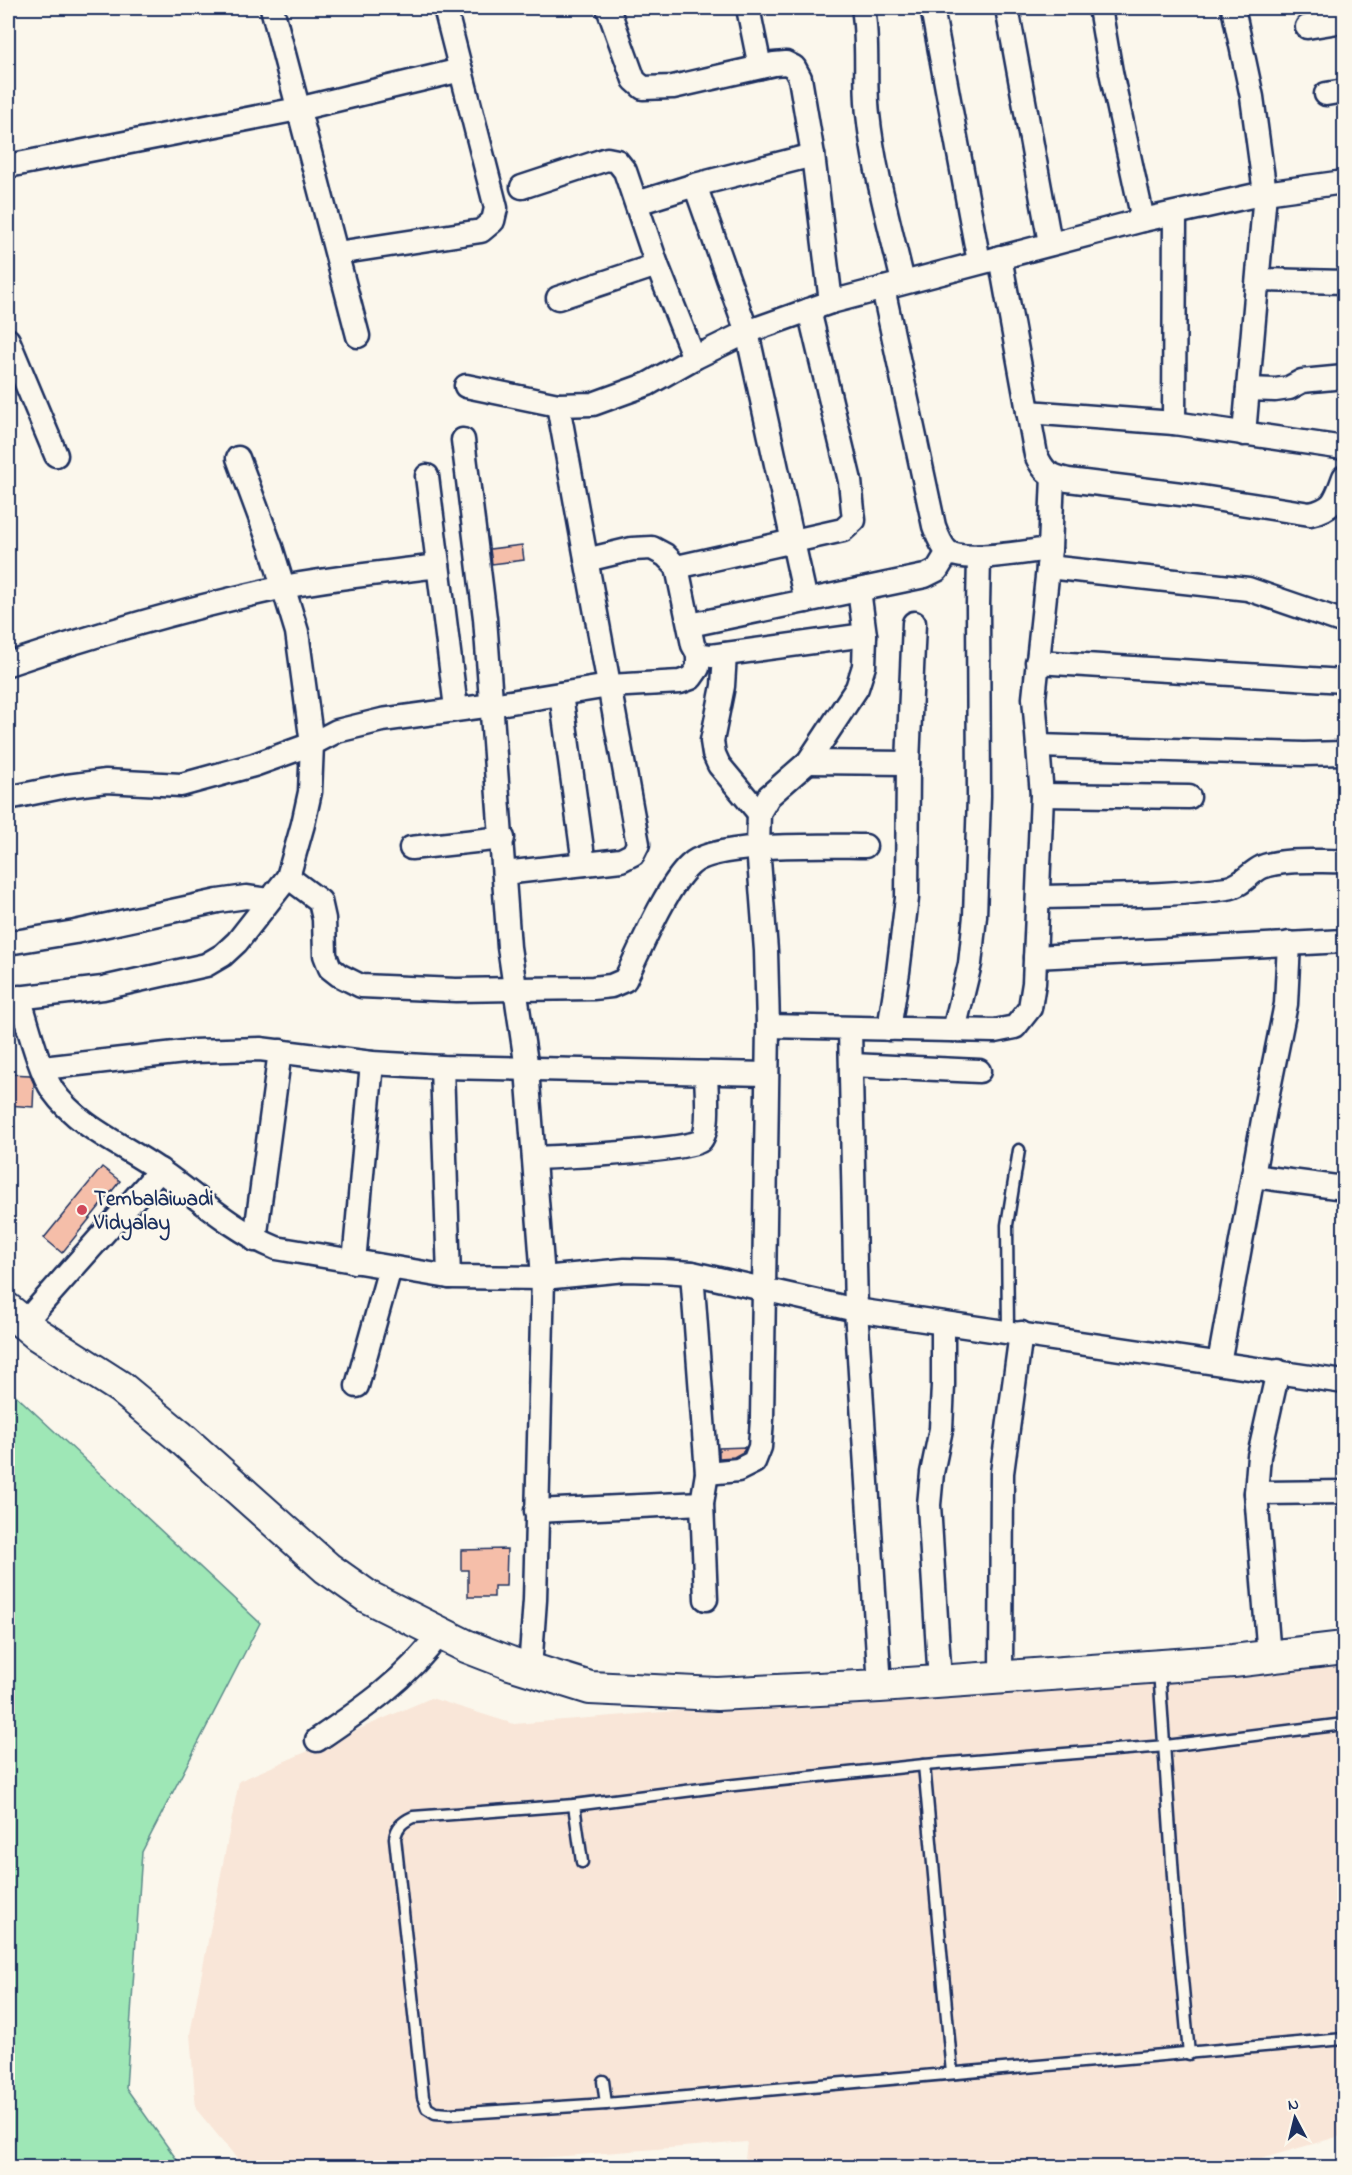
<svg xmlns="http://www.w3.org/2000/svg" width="1352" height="2175" viewBox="0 0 1352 2175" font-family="'Indie Flower',sans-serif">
<rect width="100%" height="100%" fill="#fbf7ec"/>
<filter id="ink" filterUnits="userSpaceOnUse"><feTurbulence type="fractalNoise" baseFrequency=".0167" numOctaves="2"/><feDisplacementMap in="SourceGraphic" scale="12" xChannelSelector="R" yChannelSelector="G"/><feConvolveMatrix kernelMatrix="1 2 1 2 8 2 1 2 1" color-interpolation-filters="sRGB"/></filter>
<g filter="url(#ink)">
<polygon fill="#f9e6d8" points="1344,1657 1344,2135 1229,2168 744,2167 747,2142 423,2167 245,2168 196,2109 190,2034 239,1781 431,1698 514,1724"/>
<polygon fill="#9ee7b6" stroke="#5c8b8a" stroke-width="1.5" points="8,1388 260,1623 142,1852 126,2088 182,2167 8,2167"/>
<g fill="#f5bea9" stroke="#1b2f5e" stroke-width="1.5">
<polygon points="522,545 524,560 492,564 490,549"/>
<polygon points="8,1074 30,1075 34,1084 33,1107 8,1105"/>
<polygon points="102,1167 120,1181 62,1253 44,1238"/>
<polygon points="746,1447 743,1452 734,1457 719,1458 719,1448"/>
<polygon points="507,1549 506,1586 494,1586 494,1597 468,1597 468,1570 461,1570 461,1550"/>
</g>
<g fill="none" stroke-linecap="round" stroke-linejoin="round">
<defs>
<g id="lane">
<polyline points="1008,1332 1007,1225 1019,1150"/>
<polyline points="1159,1670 1174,1891 1189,2054"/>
<path d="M1344,1724L1166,1746L924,1765L725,1786L574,1805L413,1817C402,1822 397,1827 395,1838L423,2097L427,2108L435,2113L449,2114L606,2104L1344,2039"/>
<polyline points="924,1765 952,2073"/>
<polyline points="574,1805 582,1862"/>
<polyline points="603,2081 606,2104"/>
</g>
<g id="street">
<polyline points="272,8 358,336"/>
<polyline points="608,8 634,80 643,88 673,87 774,64 786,63 794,67 800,78 813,155 831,302"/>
<polyline points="748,8 760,67"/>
<path d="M863,8C869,43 864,79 868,114C874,171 890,226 903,282"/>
<polyline points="932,8 979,262"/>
<polyline points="1007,8 1050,243"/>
<polyline points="1100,8 1111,72 1143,220"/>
<polyline points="1233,8 1252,97 1265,193 1244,434"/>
<polyline points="1307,27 1344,21"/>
<polyline points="1326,94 1344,91"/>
<polyline points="8,166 298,109 461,70"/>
<polyline points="695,185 747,332 806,601"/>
<polyline points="522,187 607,159 617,161 625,171 657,265 694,358"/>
<polyline points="637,203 695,185 813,155"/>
<polyline points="337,253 481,231 493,221 496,208 445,8"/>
<path d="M1000,257L1036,455C1044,473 1049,475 1068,480L1189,495L1310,514C1335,509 1336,498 1344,477"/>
<polyline points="1258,280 1344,282"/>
<path d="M883,288L934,526C937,534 940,544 947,551C963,564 1028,551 1050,549"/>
<polyline points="558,298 657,265"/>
<polyline points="8,340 56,455"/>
<polyline points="466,386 558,405 593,404 648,384 694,358 747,332 831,302 1143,220 1265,193 1344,182"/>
<polyline points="1248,389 1275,390 1289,388 1302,381 1344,377"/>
<polyline points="1028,412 1174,423 1344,448"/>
<polyline points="1174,423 1175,214"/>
<polyline points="463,440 485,618 509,947 527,1069 543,1278 535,1600 530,1669"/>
<polyline points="427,476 456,708"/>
<polyline points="586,560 632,549 652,548 665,555 677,567 693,645 698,654 711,656 865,635"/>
<polyline points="677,567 843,530 854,520 850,481 809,310"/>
<polyline points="1048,567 1248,589 1344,622"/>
<polyline points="690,625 925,576 937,570 948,552"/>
<polyline points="725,654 723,686 712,741 714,754 719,765 759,813"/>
<polyline points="1037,662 1344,681"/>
<path d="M8,664C97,634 187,608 280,588C332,577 386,573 438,566"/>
<polyline points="561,694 584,864"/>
<polyline points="1038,746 1304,754 1344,753"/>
<polyline points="808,762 908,763"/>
<polyline points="1042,795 1189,797"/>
<polyline points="8,798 67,786 106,781 181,785 254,765 312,744 337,731 382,720 492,705 609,686 680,682 691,678 698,668 698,654"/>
<polyline points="411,848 503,838"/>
<polyline points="504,873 621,860 633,854 638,844 558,405"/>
<path d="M288,877L320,901L324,919L325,955L330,968L339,975L361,986L456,990L593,988L611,986L625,980C641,948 665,888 690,865C714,841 829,846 865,846"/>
<path d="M1039,897C1101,895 1166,897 1227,888C1242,886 1249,873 1262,867C1284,858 1321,862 1344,861"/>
<polyline points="8,943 75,932 218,901 246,897 268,900"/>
<polyline points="1035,957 1344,941"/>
<path d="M19,997C28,1024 38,1068 53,1091C79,1128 126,1146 162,1172C199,1198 234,1231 276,1248L449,1277L543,1278L625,1270L663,1271L692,1273L856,1310L1344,1382"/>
<polyline points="8,999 103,988 206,965 223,955 237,942 288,877 303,824 310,792 312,744 297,632 271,547 238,458"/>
<polyline points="768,1026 995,1031 1015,1027 1030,1008 1034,983 1042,795 1034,698 1050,549 1053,476"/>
<polyline points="850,1029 856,1310 880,1686"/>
<polyline points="889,1029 898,972 907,898 908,763 914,623"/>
<polyline points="954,1030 970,964 975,916 979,796 978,606 979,557"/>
<polyline points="852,1065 979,1071"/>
<polyline points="442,1067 449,1277"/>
<polyline points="43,1068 193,1051 260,1049 372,1063 442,1067 767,1074"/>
<path d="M534,1158C558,1157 688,1151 700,1141C711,1131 706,1088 706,1073"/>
<polyline points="1253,1176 1344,1188"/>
<polyline points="255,1240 280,1051"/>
<polyline points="354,1262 372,1063"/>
<polyline points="692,1273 707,1473 702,1503 706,1599"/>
<polyline points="25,1322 160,1170"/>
<polyline points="1219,1363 1267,1098 1286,1004 1289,943"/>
<polyline points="357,1386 390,1268"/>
<polyline points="707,1473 738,1470 754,1462 760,1447 762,1419 768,1026 766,951 758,847 759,813 769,796 808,762 857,688 864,666 865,635 859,590"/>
<polyline points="1256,1493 1344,1492"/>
<polyline points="536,1511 702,1503"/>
<polyline points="1269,1657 1256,1493 1259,1456 1278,1371"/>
<polyline points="1001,1677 1002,1473 1021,1333"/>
<polyline points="940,1682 929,1505 932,1473 941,1429 943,1385 943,1323"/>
<path d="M317,1740C363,1709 407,1679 440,1633"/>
</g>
<polyline id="secondary" points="8,1310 37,1334 120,1387 178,1435 327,1568 368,1597 466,1646 510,1663 590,1688 717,1694 880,1686 1233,1661 1344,1648"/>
</defs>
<use href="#lane" stroke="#1b2f5e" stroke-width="15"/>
<use href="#street" stroke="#1b2f5e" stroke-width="27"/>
<use href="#secondary" stroke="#1b2f5e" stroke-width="36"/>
<use href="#lane" stroke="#fbf7ec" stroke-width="10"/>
<use href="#street" stroke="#fbf7ec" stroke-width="22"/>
<use href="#secondary" stroke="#fbf7ec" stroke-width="32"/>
</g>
</g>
<circle fill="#d1495b" stroke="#fbf7ec" stroke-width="2" cx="82" cy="1210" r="6"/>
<g text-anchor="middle" stroke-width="5" stroke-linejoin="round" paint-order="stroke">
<g font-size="21" font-weight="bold" fill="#1b2f5e" stroke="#fbf7ec" text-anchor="start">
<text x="94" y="1205">Tembalaiwadi<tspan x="94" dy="24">Vidyalay</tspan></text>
</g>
</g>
<rect width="1352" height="2175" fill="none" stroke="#fbf7ec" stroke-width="30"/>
<rect x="15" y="15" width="1322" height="2145" fill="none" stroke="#1b2f5e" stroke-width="2" filter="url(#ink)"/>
<g transform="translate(1295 2118) rotate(353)" stroke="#fbf7ec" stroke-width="4.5" paint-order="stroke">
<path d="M0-4.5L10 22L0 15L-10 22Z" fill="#1b2f5e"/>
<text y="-9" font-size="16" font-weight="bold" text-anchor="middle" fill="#1b2f5e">N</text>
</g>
</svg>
